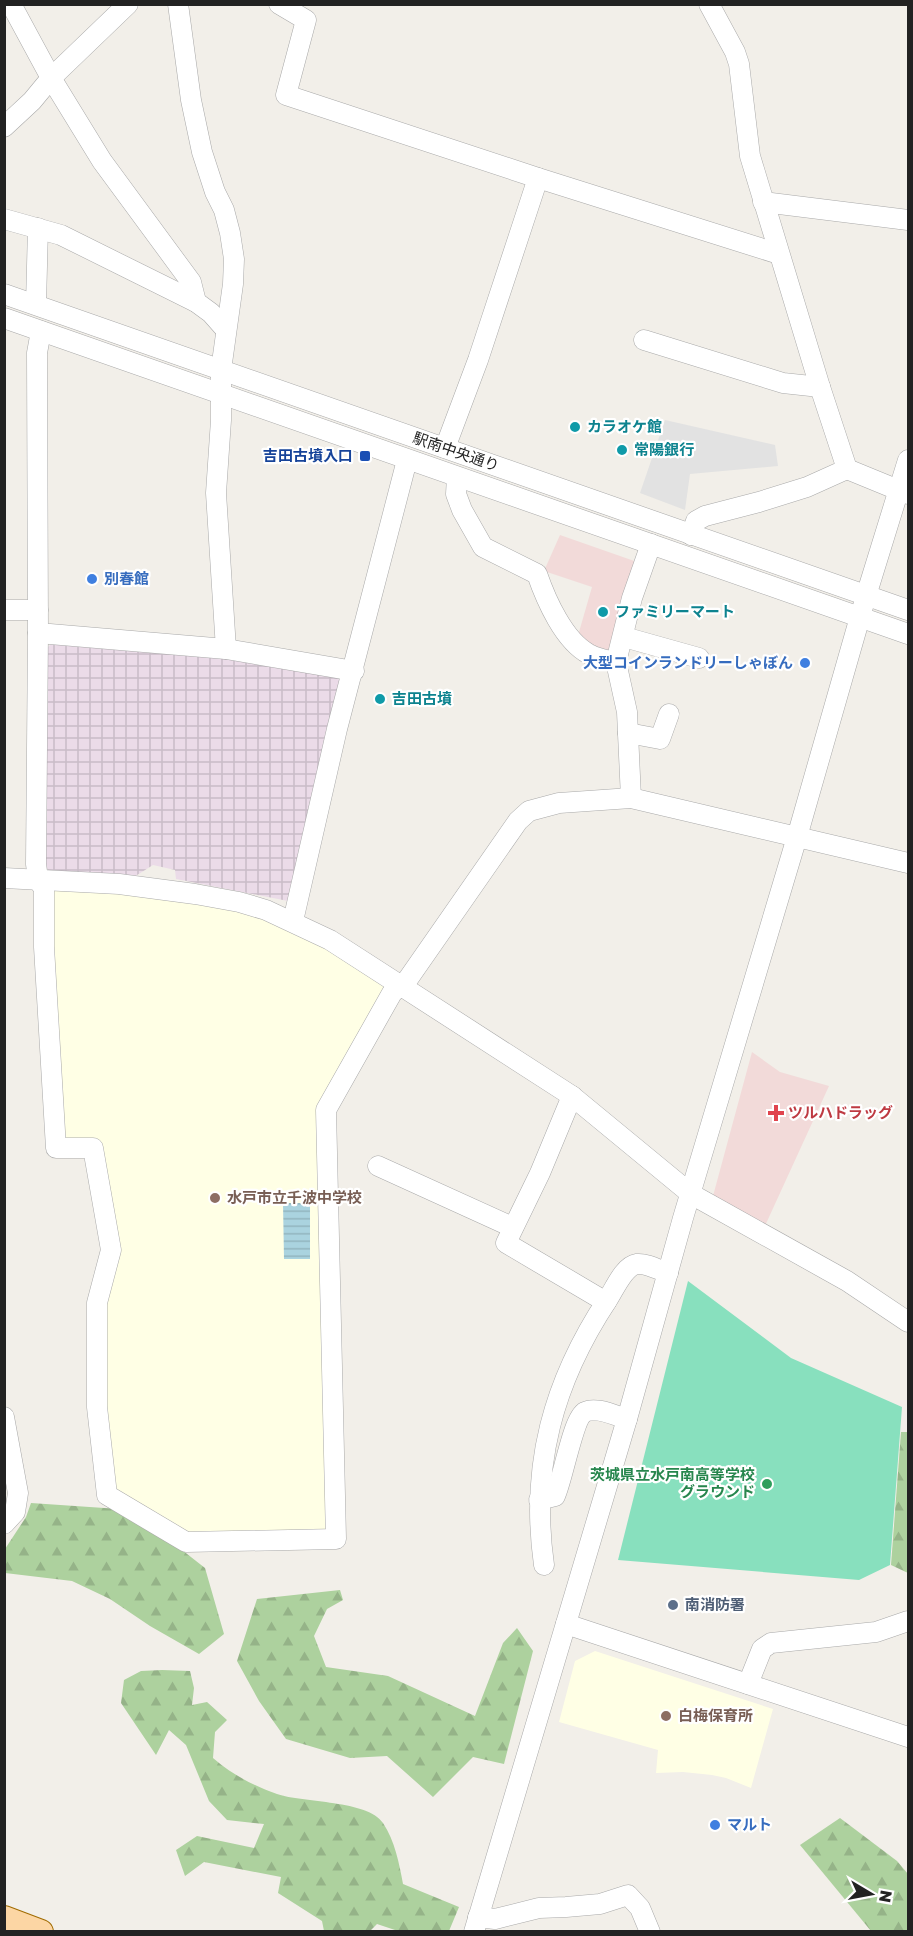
<svg xmlns="http://www.w3.org/2000/svg" width="913" height="1936" viewBox="0 0 913 1936" font-family="'Golos Text','Noto Sans JP',sans-serif">
<defs>
<pattern id="industrial-grid" width="8" height="8" patternUnits="userSpaceOnUse" patternTransform="scale(1.5)"><rect width="8" height="8" fill="#ebdbe8"/><path d="M0 4h8M4 0v8" fill="none" stroke="#c9bcc7"/></pattern>
<pattern id="forest-firs" width="22" height="20" patternUnits="userSpaceOnUse" patternTransform="scale(1.5)"><rect width="22" height="20" fill="#add19e"/><path d="M5 1l3.5 6h-7zM16 11l3.5 6h-7z" fill="#95b388"/></pattern>
<pattern id="water-rules" width="6" height="5" patternUnits="userSpaceOnUse" patternTransform="scale(1.5)"><rect width="6" height="5" fill="#aad3df"/><path d="M0 2.5h6" fill="none" stroke="#92b5bf"/></pattern>
</defs>
<rect width="100%" height="100%" fill="#f2efe9"/>
<g fill="#f2dad9">
<polygon points="560,535 640,563 610,659 577,639 592,587 544,571"/>
<polygon points="752,1052 780,1072 829,1086 764,1228 713,1196"/>
</g>
<polygon fill="url(#industrial-grid)" points="54,641 211,654 345,673 293,902 176,879 175,870 153,865 134,877 48,870 43,861 44,651"/>
<g fill="#ffffe5">
<polygon points="58,886 229,907 303,934 388,989 322,1110 330,1530 184,1533 116,1490 107,1415 98,1143 61,1141 51,890"/>
<polygon points="595,1651 773,1709 751,1788 726,1778 712,1775 683,1772 656,1773 658,1750 559,1722 575,1661"/>
</g>
<g fill="url(#forest-firs)">
<polygon points="901,1432 908,1432 908,1573 891,1565"/>
<polygon points="31,1503 119,1509 159,1532 205,1568 224,1634 199,1654 150,1626 110,1599 72,1581 5,1573 5,1549 26,1517"/>
<polygon points="340,1590 343,1600 327,1609 314,1636 326,1667 388,1676 475,1716 503,1643 517,1628 533,1651 504,1764 473,1757 433,1797 387,1756 350,1758 286,1739 259,1701 237,1661 257,1599"/>
<path d="M162,1670L190,1671L194,1688L192,1705L207,1702L227,1720L215,1732L213,1758C233,1775 252,1785 277,1794C303,1803 368,1800 383,1823C395,1841 399,1863 403,1884L459,1907L449,1931H398L377,1924L370,1931H324L322,1921L278,1893L281,1877L204,1862L185,1876L176,1850L197,1836L254,1848L264,1824L227,1820L209,1801L186,1745L169,1730L156,1755L121,1703L124,1680L141,1671Z"/>
<polygon points="840,1818 897,1861 908,1874 908,1931 871,1931 800,1845"/>
</g>
<polygon fill="#88e0be" points="688,1281 791,1358 902,1407 890,1565 859,1580 618,1560"/>
<polygon fill="#e2e2e2" points="665,420 775,445 778,466 690,474 685,510 640,493"/>
<polygon fill="url(#water-rules)" points="283,1203 310,1203 310,1259 284,1259"/>
<g fill="none" stroke-linecap="round" stroke-linejoin="round">
<defs>
<g id="minor">
<polyline points="11,4 51,78 102,161 191,282 196,302"/>
<polyline points="178,4 191,100 202,152 215,192 224,210 230,233 234,259 233,284 221,370 221,420 216,493 226,649"/>
<polyline points="279,4 306,20 286,95 538,178 779,254"/>
<polyline points="709,4 735,52 739,64 750,156 820,387 847,469 908,494"/>
<polyline points="4,127 32,101 51,78 128,4"/>
<polyline points="763,202 908,220"/>
<polyline points="4,219 61,235 196,302 211,313 226,330"/>
<polyline points="4,294 908,610"/>
<polyline points="36,304 38,228"/>
<polyline points="4,318 908,634"/>
<polyline points="41,331 37,353 38,633 36,864 38,879 44,889 44,947 56,1148 93,1148 111,1250 97,1303 97,1407 107,1495 186,1542 336,1539 326,1110 392,993 408,979 518,821 529,811 559,803 631,798 908,863"/>
<polyline points="644,340 783,383 820,387"/>
<polyline points="445,448 478,360 538,178"/>
<path d="M457,477L456,494L462,510L483,547L537,574C546,600 564,641 589,654C597,659 607,660 616,662"/>
<polyline points="691,535 696,521 705,516 759,502 807,487 847,469"/>
<polyline points="4,610 38,610"/>
<polyline points="38,633 226,649 354,671"/>
<polyline points="624,637 699,658"/>
<polyline points="628,733 660,739 669,714"/>
<polyline points="631,798 627,712 616,662 632,598 651,544"/>
<polyline points="4,878 119,884 195,894 239,902 266,910 330,940 572,1096 691,1194 847,1281 908,1322"/>
<polyline points="293,921 337,729 407,460"/>
<polyline points="572,1096 540,1173 506,1243 606,1302"/>
<polyline points="378,1166 512,1227"/>
<polyline points="4,1417 18,1493 15,1512 4,1524"/>
<path d="M539,1500L555,1496C563,1479 573,1418 585,1412C596,1406 616,1416 627,1419"/>
<path d="M544,1565C530,1466 553,1382 608,1299C615,1288 624,1266 637,1264C647,1263 659,1270 668,1273"/>
<polyline points="566,1624 908,1737"/>
<polyline points="748,1684 762,1649 771,1643 876,1632 908,1621"/>
<polyline points="478,1917 495,1919 539,1908 566,1907 600,1904 628,1895 640,1908 650,1932"/>
<polyline points="474,1932 627,1419 683,1218 797,837 866,596 908,460"/>
</g>
<polyline id="major" points="4,1918 41,1932"/>
</defs>
<use href="#minor" stroke="#a9a9a9" stroke-width="21"/>
<use href="#major" stroke="#a06b00" stroke-width="26"/>
<use href="#minor" stroke="#fff" stroke-width="20"/>
<use href="#major" stroke="#fcd6a4" stroke-width="24"/>
</g>
<g fill="#0f9aa8" stroke="#fff" stroke-width="2">
<circle cx="575" cy="427" r="6"/>
<circle cx="622" cy="450" r="6"/>
<circle cx="603" cy="612" r="6"/>
<circle cx="380" cy="699" r="6"/>
</g>
<rect fill="#1a4fb4" stroke="#fff" stroke-width="2" x="359" y="450" width="12" height="12" rx="3"/>
<g fill="#3f7fe0" stroke="#fff" stroke-width="2">
<circle cx="92" cy="579" r="6"/>
<circle cx="805" cy="663" r="6"/>
<circle cx="715" cy="1825" r="6"/>
</g>
<path fill="#e0444e" stroke="#fff" stroke-width="2" d="M773 1104h6v6h6v6h-6v6h-6v-6h-6v-6h6z"/>
<g fill="#8d6e63" stroke="#fff" stroke-width="2">
<circle cx="215" cy="1198" r="6"/>
<circle cx="666" cy="1716" r="6"/>
</g>
<circle fill="#2e9e5b" stroke="#fff" stroke-width="2" cx="767" cy="1484" r="6"/>
<circle fill="#5c6f8a" stroke="#fff" stroke-width="2" cx="673" cy="1605" r="6"/>
<g text-anchor="middle" stroke-width="4.5" stroke-linejoin="round" paint-order="stroke">
<g font-size="15" font-weight="bold" fill="#0d838f" stroke="#fff" text-anchor="start">
<text x="587" y="432">カラオケ館</text>
<text x="634" y="455">常陽銀行</text>
<text x="615" y="617">ファミリーマート</text>
<text x="392" y="704">吉田古墳</text>
</g>
<g font-size="15" fill="#222" stroke="#fff">
<text transform="translate(456 452) rotate(19)" y="5">駅南中央通り</text>
</g>
<g font-size="15" font-weight="bold" fill="#164399" stroke="#fff" text-anchor="end">
<text x="353" y="461">吉田古墳入口</text>
</g>
<g font-size="15" font-weight="bold" fill="#366cbe" stroke="#fff" text-anchor="start">
<text x="104" y="584">別春館</text>
<text x="793" y="668" text-anchor="end">大型コインランドリーしゃぼん</text>
<text x="727" y="1830">マルト</text>
</g>
<g font-size="15" font-weight="bold" fill="#be3a42" stroke="#fff" text-anchor="start">
<text x="788" y="1118">ツルハドラッグ</text>
</g>
<g font-size="15" font-weight="bold" fill="#785e54" stroke="#fff" text-anchor="start">
<text x="227" y="1203">水戸市立千波中学校</text>
<text x="678" y="1721">白梅保育所</text>
</g>
<g font-size="15" font-weight="bold" fill="#27864d" stroke="#fff" text-anchor="end">
<text x="755" y="1480">茨城県立水戸南高等学校<tspan x="755" dy="17">グラウンド</tspan></text>
</g>
<g font-size="15" font-weight="bold" fill="#4e5e75" stroke="#fff" text-anchor="start">
<text x="685" y="1610">南消防署</text>
</g>
</g>
<rect width="913" height="1936" fill="none" stroke="#222222" stroke-width="12"/>
<g transform="translate(871 1894) rotate(100)" stroke="#ffffff" stroke-width="4.5" paint-order="stroke">
<path d="M0-4.5L10 22L0 15L-10 22Z" fill="#222222"/>
<text y="-9" font-size="16" font-weight="bold" text-anchor="middle" fill="#222222">N</text>
</g>
</svg>
